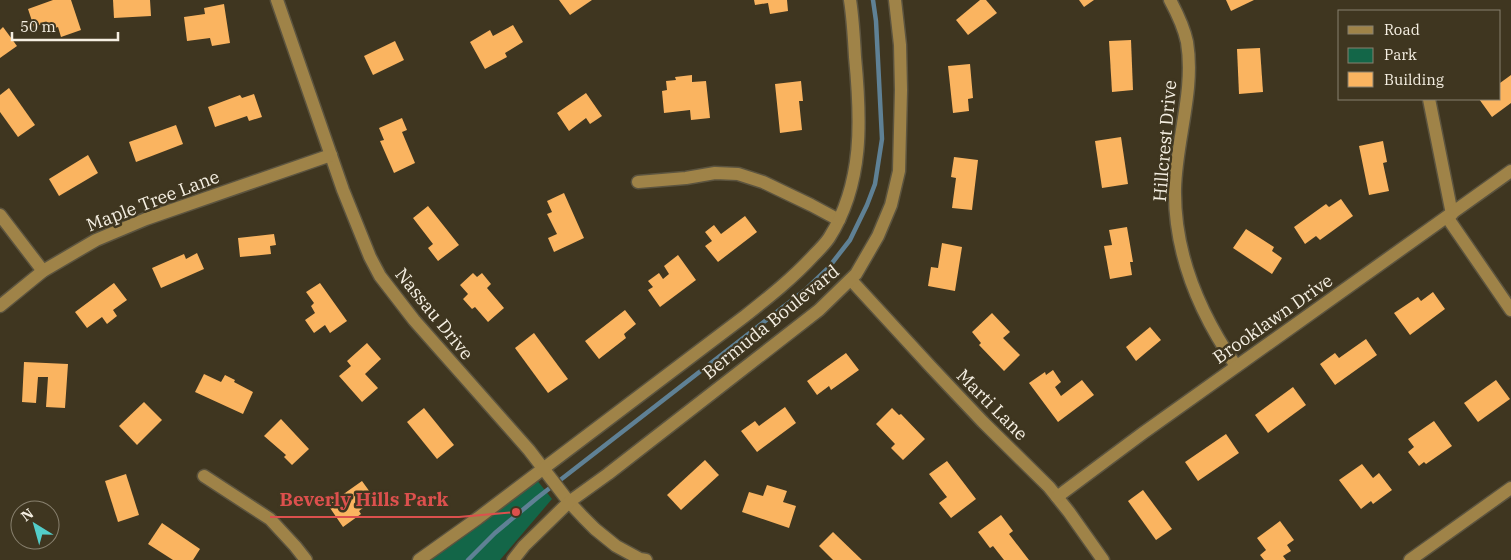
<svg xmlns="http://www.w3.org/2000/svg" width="1511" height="560" viewBox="0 0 1511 560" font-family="'IBM Plex Serif',serif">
<rect width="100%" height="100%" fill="#3f3620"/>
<polygon fill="#136648" points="536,479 552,499 500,560 426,560"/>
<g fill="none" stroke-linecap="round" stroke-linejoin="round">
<polyline stroke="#5f8195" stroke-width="4.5" points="468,560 495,533 537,498 805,290 829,267 850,240 867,205 875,184 882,139 876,21 873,0"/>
</g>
<g fill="#fab460">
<polygon points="53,0 71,0 81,30 61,37 58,27 46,31 44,23 34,27 28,9"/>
<polygon points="113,0 150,0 151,16 114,18"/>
<polygon points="559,0 592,0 570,15"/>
<polygon points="754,0 787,0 788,11 770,14 768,3 755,5"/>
<polygon points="980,0 986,0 997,13 968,35 956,20"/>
<polygon points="1079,0 1094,0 1084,7"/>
<polygon points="1226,0 1254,0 1231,11"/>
<polygon points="224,4 230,43 212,46 210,38 187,41 184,17 205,14 204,8"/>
<polygon points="513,25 523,42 505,53 507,57 485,69 470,42 490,30 493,36"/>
<polygon points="3,27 17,46 0,58 0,30"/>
<polygon points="1131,40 1133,90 1112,92 1109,41"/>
<polygon points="395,41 404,60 373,75 364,56"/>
<polygon points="1260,48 1263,92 1239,94 1237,49"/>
<polygon points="970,64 973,98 968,99 969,111 953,113 948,66"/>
<polygon points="692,75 692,82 706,81 710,118 691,120 690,110 664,113 662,91 667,90 666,81 676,80 675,77"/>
<polygon points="1511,75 1511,103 1492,117 1479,99 1500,99 1500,83"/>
<polygon points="801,81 803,101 799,101 802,130 780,133 775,84"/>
<polygon points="9,88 35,125 18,137 0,112 0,95"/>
<polygon points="586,93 602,116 590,124 586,118 569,131 557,113"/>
<polygon points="254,94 262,117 249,121 247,116 215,127 208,107 240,95 242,98"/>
<polygon points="402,118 407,130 402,132 415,163 394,173 380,141 384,140 379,128"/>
<polygon points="176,125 183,144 136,162 129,142"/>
<polygon points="1121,137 1128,184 1102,188 1095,141"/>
<polygon points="1383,141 1387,162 1383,163 1389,191 1369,195 1359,146"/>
<polygon points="88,155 98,173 59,196 49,179"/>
<polygon points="954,157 978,160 972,210 952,208 956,178 951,177"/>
<polygon points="564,193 584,238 554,252 548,238 557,234 547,214 552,212 547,201"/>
<polygon points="1341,199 1353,216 1320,240 1316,236 1305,244 1294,227 1326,204 1329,207"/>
<polygon points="428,206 459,245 438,261 428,248 433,244 413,218"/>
<polygon points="745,216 757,232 718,262 705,246 712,241 705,232 714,225 721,234"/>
<polygon points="1127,227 1133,262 1130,262 1132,275 1110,279 1104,246 1112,245 1109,230"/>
<polygon points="1246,229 1274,247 1272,251 1282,258 1272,274 1233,248"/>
<polygon points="274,234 276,245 270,246 271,254 240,257 238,238"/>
<polygon points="942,243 962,247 955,291 928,286 931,267 938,268"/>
<polygon points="197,253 204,269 161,288 152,268 184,254 186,259"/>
<polygon points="678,255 696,280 660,307 648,290 653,287 648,281 659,273 663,279 669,274 664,266"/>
<polygon points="473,273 477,277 482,273 491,284 487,288 504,308 488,322 475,307 472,309 463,299 468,294 460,285"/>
<polygon points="114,283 127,300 113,310 117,316 107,324 102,317 87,328 75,312"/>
<polygon points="320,283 347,321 330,333 325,325 314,333 305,320 315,313 311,306 314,303 306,292"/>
<polygon points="1433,292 1445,309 1410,335 1394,313 1418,297 1421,301"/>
<polygon points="625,310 636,324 624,334 626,338 599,359 585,341"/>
<polygon points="992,313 1010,332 1003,338 1020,355 1004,371 979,345 981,343 972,332"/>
<polygon points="1150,327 1161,340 1136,361 1126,347"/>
<polygon points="534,333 568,379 548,393 515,348"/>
<polygon points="1366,339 1377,355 1335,385 1320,364 1335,353 1339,358"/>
<polygon points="367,343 381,359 365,374 378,388 362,402 339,376 351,366 347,361"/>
<polygon points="846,353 859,370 831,390 829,386 817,395 807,381"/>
<polygon points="24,362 68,364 65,408 46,407 48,377 38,377 36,403 22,402"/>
<polygon points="1053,370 1061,382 1055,387 1061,396 1082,380 1094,395 1058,422 1029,383 1045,372 1046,375"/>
<polygon points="204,374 221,382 225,375 235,380 234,382 253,392 243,414 195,392"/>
<polygon points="1496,380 1510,399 1478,422 1464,403"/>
<polygon points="1293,387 1306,405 1268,433 1255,415"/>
<polygon points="144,402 162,420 137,445 119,426"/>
<polygon points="785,407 796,423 757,452 741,431 755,421 759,426"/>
<polygon points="424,408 454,445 437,459 407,422"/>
<polygon points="892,408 899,415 901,414 925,439 903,460 891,448 895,444 876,424"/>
<polygon points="281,419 309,449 292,465 284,457 286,455 264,436"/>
<polygon points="1434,421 1452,446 1426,464 1424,462 1419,466 1408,452 1414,447 1408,439"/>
<polygon points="1226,434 1239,453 1198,481 1185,462"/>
<polygon points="705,460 719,475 681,510 667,495"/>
<polygon points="947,461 976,499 951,518 939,503 947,497 929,474"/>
<polygon points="1362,464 1373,478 1379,473 1392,490 1373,504 1371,501 1361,509 1339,480"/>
<polygon points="126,474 139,515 118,522 105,481"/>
<polygon points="362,481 375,499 359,511 361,514 343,527 328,505"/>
<polygon points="767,485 787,491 783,502 796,506 789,528 742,512 749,492 763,496"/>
<polygon points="1143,490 1172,529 1156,540 1128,501"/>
<polygon points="1001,515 1013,531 1009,534 1029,560 1004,560 993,546 990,548 978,532"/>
<polygon points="1280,521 1294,540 1287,545 1291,551 1283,556 1286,560 1264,560 1260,555 1266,550 1257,538"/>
<polygon points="162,523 200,549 193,560 173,560 148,544"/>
<polygon points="833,532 862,560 833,560 819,546"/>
</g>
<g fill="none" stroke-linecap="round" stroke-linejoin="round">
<defs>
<g id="minor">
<polyline points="277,0 343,190 370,257 380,276 414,320 529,450 569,502 583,517 595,529 616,546 640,559 646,560"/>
<path d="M1170,0C1177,13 1184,28 1187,42C1195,91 1176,140 1175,189C1174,253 1200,314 1236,366"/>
<polyline points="1429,99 1452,214"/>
<polyline points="638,182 686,178 715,173 738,174 763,182 811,205 839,220"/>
<polyline points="0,215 43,271"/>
<polyline points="1447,217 1511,310"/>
<polyline points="851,280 931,367 983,422 1049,487 1069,512 1103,560"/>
<polyline points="0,306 43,271 96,240 146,219 331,155"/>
<polyline points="204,476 270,519 295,546 306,560"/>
<polyline points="1057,497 1143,433 1511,171"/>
<path d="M419,560L478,518L745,316C769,297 793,278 814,255C819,250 825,244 829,238C864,183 861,119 855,57C854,38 853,19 850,0"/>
<polyline points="513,560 524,546 569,502 608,474 819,310 856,274 878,236 891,205 899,171 901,90 900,45 895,0"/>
<polyline points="1410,560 1511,488"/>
</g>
</defs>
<use href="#minor" stroke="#5c543f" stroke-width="15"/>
<use href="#minor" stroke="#9f8348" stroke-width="12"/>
</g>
<g text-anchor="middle" stroke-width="5" stroke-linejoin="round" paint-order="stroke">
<g font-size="18" fill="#f5efe2" stroke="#3f3620">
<text transform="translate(1165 141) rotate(-85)" y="6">Hillcrest Drive</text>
<text transform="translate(153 201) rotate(-21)" y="6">Maple Tree Lane</text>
<text transform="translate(434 314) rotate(51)" y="6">Nassau Drive</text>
<text transform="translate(1273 319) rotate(-35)" y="6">Brooklawn Drive</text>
<text transform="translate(771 322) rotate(-39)" y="6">Bermuda Boulevard</text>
<text transform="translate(992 405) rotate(45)" y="6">Marti Lane</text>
</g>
</g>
<path fill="none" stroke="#dc504d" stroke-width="2" d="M516 512L459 517H270"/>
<circle fill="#dc504d" stroke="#3f3620" stroke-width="2" cx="516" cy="512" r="5"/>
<g font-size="19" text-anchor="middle" font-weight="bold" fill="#dc504d" stroke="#3f3620" stroke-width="5" stroke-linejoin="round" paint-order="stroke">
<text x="364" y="506">Beverly Hills Park</text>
</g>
<rect x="1338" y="10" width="162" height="90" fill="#3f3620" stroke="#88806e"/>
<rect x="1348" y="26" width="25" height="8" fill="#9f8348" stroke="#88806e"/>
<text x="1384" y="35" font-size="15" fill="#f5efe2">Road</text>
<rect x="1348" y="48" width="25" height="15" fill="#136648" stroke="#88806e"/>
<text x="1384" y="60" font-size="15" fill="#f5efe2">Park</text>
<rect x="1348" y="72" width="25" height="15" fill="#fab460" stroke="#88806e"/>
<text x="1384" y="85" font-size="15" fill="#f5efe2">Building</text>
<g transform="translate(35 525) rotate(323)"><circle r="24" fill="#3f3620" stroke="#88806e"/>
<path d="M0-4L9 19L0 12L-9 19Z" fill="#53cdc9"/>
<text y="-8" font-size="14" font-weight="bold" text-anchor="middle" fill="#f5efe2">N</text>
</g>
<path d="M12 32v8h106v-8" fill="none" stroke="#f5efe2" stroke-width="2.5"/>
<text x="20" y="32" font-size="15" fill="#f5efe2" stroke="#3f3620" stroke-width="4" paint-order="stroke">50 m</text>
</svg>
